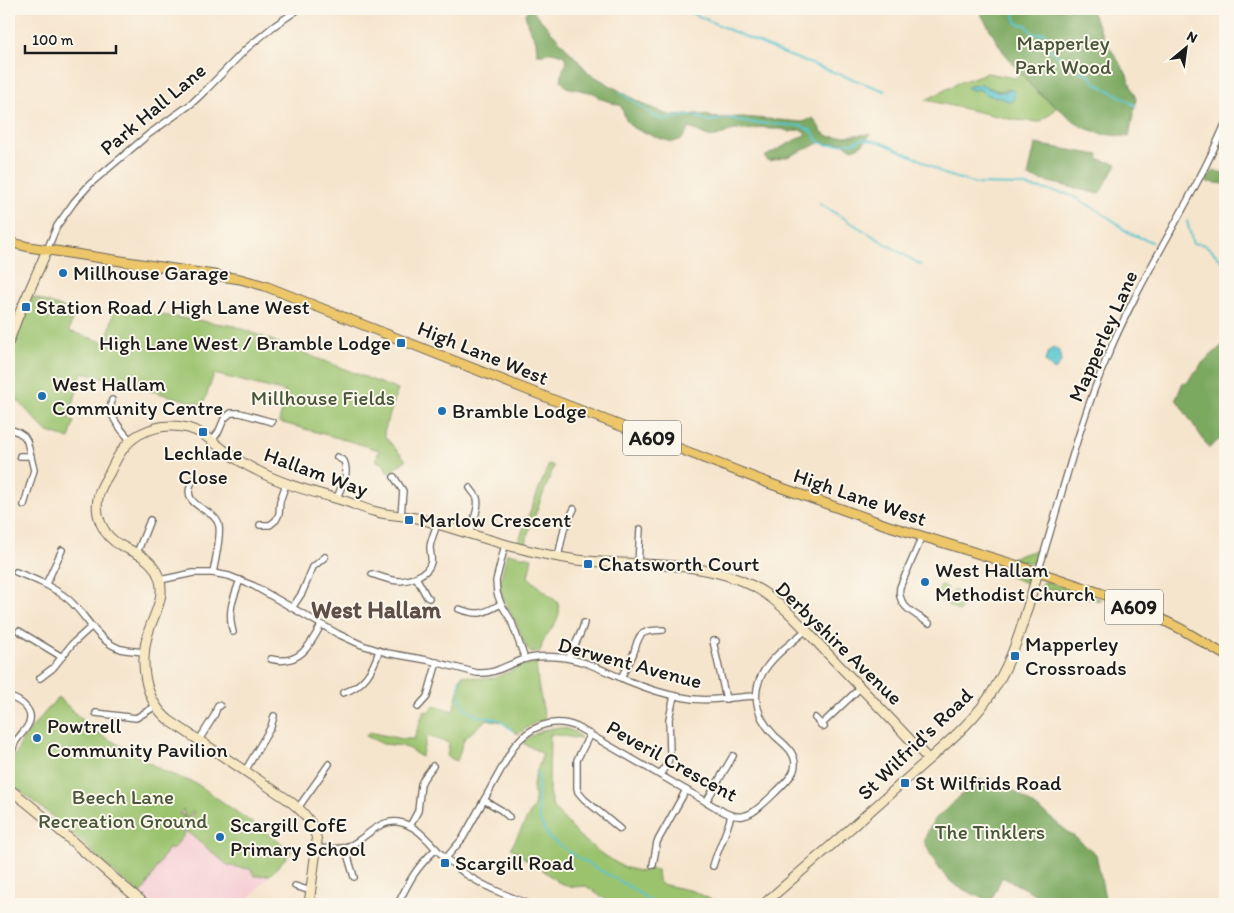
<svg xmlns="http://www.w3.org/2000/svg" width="1234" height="913" viewBox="0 0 1234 913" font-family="Itim,sans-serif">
<rect width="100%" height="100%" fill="#fbf7ec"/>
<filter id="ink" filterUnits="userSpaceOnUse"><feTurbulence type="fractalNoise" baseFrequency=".02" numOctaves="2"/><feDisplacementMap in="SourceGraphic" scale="10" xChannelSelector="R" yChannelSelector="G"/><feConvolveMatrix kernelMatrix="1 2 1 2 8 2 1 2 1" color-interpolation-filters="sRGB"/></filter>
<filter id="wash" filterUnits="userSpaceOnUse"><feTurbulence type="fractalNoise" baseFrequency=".0096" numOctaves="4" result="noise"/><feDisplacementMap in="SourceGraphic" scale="20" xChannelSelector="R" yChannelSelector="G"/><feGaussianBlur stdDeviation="1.12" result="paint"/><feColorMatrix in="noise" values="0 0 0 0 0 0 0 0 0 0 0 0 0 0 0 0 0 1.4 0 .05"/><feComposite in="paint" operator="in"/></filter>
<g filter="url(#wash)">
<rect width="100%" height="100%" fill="#f6e5cd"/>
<polygon fill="#f6cfd5" points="197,784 292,851 269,876 245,904 153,904 147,900 146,897 141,895 175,823"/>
<g fill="#9bc36e" stroke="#5c7045" fill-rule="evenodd">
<path d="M987,73L1015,78L1021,73L1034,89L1057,108L1040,122L1014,120L926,100L960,82ZM981,84C992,89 998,93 1010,89V101L1004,98L996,97L986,94L979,89L967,87Z"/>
<polygon points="33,297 74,312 69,331 106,343 115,308 235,326 398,390 384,432 385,437 406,460 388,473 383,463 376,461 379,450 353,442 279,422 286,392 214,374 203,405 82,372 69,419 74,422 69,439 46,431 9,391 9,358 17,333"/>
<polygon points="549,464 554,466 528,533 526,545 518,542"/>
<polygon points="1042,548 1039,558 1033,563 1029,563 1011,558"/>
<path d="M507,553L532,558L528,577L557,602C565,615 550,629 544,640C542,644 541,648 540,652L531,653L527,649L515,620L504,601L501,593L500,582Z"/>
<polygon points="997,565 1030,576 1031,578 1029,584 995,571"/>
<polygon points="1044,582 1048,582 1101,599 1100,601 1055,589 1039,590 1041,584"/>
<polygon points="941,585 948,589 946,592 950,595 954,589 965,596 965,598 967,599 959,612 934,596"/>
<polygon points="536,662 538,684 545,719 534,723 518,734 501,722 487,719 464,739 457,761 447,757 449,743 427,736 421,757 409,749 402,746 383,744 366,736 369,732 402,739 414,739 424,711 428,712 434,705 453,711 462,675 479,678 493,678 499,676 521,666"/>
<path d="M58,697L93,730L163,771L197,784L292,851L270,875L255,876L250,869L229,866L187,832L186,825L194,812L192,811L186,822L183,809L180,814L183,815L185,834L172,850L168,848L141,895L112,871L68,829L9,782C9,768 17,749 25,736Z"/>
<path d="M558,727C567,728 576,731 581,739L550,734L549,792L553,807L578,835L599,852L623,867L643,872L648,869L657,870L658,880L661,884L693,891L708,898L719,904H612L586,886L572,887L558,882L533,862L531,863L511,848L535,804L533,785L535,776L543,754L523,743C532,733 545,729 558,727Z"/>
</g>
<g fill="#7ca961" stroke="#4c623e">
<path d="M529,9H531L589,73L639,102L663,113L673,116L697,114L709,116L714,118L742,117L803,122L813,118L823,133L831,137L870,134C866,142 862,146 853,149L845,145V142L827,144L822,142L787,157L769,161L764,157L806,134L804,131L798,130L790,132L782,129H769L762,127C752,132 741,128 730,131C724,133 719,138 712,137C705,136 696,130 689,128L682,139L673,142L658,138L633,128L626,120L621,106L599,98L594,93L566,87L561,80L563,69L567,63L564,55L552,52L544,54H537L536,41L528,26L525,14Z"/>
<polygon points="978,9 1090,9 1105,40 1126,73 1136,99 1129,137 1102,134 1082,127 1034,89 1002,50"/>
<polygon points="1035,144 1099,155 1098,159 1117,164 1099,194 1028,177"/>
<polygon points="1214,171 1225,173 1225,184 1207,182 1207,177"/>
<polygon points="1225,343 1225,435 1209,448 1176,399 1183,382 1187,383 1194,372 1197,372 1201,364"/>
<path d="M977,778L981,781L1003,783L1043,812L1096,854L1105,898L1104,904H1055L1002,877L991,901C979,896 957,889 949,880C938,869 930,855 924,840L933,821L967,790Z"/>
</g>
<g fill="#57c4cf" stroke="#3a7076">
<path d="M981,84C987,87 995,92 1002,92C1007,92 1009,89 1015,91C1014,95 1015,99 1010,102C1002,97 994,98 986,94C984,93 982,91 979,89L973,90L969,89L967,87Z"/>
<path d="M1056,348C1065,357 1062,363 1054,371L1045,361L1046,357L1051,349Z"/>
</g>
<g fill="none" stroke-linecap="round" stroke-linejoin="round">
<g stroke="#57c4cf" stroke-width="2">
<polyline points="682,9 787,55 885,91"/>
<polyline points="1013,9 1016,23 1026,25 1033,34 1038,34 1044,32 1048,38 1050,49 1059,57 1079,71 1090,75 1095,83 1122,97 1137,107"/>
<polyline points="620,92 654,116 664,120 684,116 695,116 709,121 732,118 743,122 802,126 812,131 818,141 826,145 848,143 853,143 862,139 880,142 919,159 944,174 976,184 1020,185 1067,194 1078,199 1097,210 1117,223 1123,229 1134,235 1152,242"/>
<polyline points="820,204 921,265"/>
<path d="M1187,221L1193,244C1208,240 1214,256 1225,263"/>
<path d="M460,678C457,695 460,711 479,716C486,718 493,718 499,720C504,723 508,727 512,730"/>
<polyline points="538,772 538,812 540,821 549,838 580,859 630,887 655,904"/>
</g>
</g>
</g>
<g filter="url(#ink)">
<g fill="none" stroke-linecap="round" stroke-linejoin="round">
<defs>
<g id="street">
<polyline points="47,250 57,226 74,202 90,184 149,134 191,104 206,90 247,48 274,26 299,9"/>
<path d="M112,400C107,416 121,429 131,441"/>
<polyline points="9,429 18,432 24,436 27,441 34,470 24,505"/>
<polyline points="212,441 219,431 224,419 231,413 240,413 272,422"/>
<polyline points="20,456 31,456"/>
<polyline points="394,477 403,491 401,515"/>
<path d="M193,480C177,508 216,507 219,526C221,536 215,562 213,573"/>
<path d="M337,498C341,486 350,475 344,461L337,457"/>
<polyline points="260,525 270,525 276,520 279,514 280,501 286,484"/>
<path d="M469,534C472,525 480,507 477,498C476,495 472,491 470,488"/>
<path d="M922,537L900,587C896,606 915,614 929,623"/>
<polyline points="505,545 496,581 497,593 501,604 511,620 525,659"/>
<polyline points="137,553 150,520"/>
<polyline points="558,557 564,529 574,509"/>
<polyline points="638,564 640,529"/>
<path d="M16,572C34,579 52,586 68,599C87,615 96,641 121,649C129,651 137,651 145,652"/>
<path d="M1038,572C1061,500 1078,425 1108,355C1141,275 1191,204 1225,124"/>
<path d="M372,574C390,580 400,585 418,576C424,573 429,570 431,562C432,557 430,552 430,547C431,539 435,531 437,524"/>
<polyline points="416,577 427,597 429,598"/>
<path d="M160,580L193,573H213L229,576L254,586L338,634L362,645L387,653L427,660L477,673C495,674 502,667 517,662C530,656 544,656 558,657C583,659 604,671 626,680C643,687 662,694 681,697C707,703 730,697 756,696"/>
<polyline points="46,584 62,550"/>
<polyline points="292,608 302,593 313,567 325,557"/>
<path d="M459,609C480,616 482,614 501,604"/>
<polyline points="19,631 62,657"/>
<path d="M233,632C227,612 233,599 240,580"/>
<polyline points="716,641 713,641 726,699"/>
<path d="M569,658C573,646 581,636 584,623"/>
<path d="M271,659C299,666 310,646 321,625"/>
<polyline points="40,678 53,668 72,644 92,626"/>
<path d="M621,678C625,669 631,661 634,652C640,631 641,631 663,630"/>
<path d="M343,693C364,686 373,670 379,651"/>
<path d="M9,697C20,700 36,711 28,725C25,731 20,735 16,741C13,746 12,753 9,759"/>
<polyline points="418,707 427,697 437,662"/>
<polyline points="96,713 136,718 156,706"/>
<polyline points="815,718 824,727"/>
<polyline points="821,725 861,687"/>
<polyline points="590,734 577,760 577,788 578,792 584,799 620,829"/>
<polyline points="199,740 214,716 218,705 220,706"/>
<polyline points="245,771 271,727 274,716"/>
<polyline points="660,775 668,762 670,754 669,719 674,696"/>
<polyline points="484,800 501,810 509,817"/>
<polyline points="706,802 733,756"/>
<polyline points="298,808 329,764"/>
<polyline points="410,826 418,811 421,784 424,778 433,766"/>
<polyline points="345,847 354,877"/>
<path d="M317,848C328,849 340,850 351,845C367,837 378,820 398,822C417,825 428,841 440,853C449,861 458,868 467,875C487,888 508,896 529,904"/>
<path d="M446,858L463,838L514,746C530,726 553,717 577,727L724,812C730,815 736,817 743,816C747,815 750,814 753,812C761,807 788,781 792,774C794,771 795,767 795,763C794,751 783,743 775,736C754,715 749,688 769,664C779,651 794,641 806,630"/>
<polyline points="653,865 657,842 686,790"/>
<path d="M713,866C718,848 727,833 731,815"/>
<polyline points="295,886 311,891"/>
<path d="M398,904C410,879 416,868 436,849"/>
</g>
<g id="secondary">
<polyline points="9,341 17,319 47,250"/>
<path d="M9,789C57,824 98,867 145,904"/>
<path d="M309,904L317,842C315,823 302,810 287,799L170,721C143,700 139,661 149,630C156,610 168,592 156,571C149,557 135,553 122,546C103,537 93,514 99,494C101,486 106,479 110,472C117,457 125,442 140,434C155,426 172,424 188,428C203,432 213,442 225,451C235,458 245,465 256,470C282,484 310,491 338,499C350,502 361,508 373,511C389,516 405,515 421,519C471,534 519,551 571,559C581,561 591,561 601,562C652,565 706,562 753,586C784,603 806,631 830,656C863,690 896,724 928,759"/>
<path d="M764,904C813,861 863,818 912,774C941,748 974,723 994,689C1016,654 1026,612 1038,572"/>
</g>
<polyline id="primary" points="9,242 29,247 240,279 265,286 520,387 771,484 886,525 1038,572 1100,593 1149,613 1181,629 1225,655"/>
</defs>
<use href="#street" stroke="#68625a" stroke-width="8"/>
<use href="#secondary" stroke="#68625a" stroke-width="11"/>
<use href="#primary" stroke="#68625a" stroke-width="11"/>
<use href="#street" stroke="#fff" stroke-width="5.5"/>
<use href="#secondary" stroke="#f7e8c3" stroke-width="9"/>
<use href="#primary" stroke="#ecc669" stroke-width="9"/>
</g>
</g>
<g fill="#1f6fb2" stroke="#fbf7ec" stroke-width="2">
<circle cx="63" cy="273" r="5"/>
<rect x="21" y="302" width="10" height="10" rx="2.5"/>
<rect x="396" y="338" width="10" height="10" rx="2.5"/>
<circle cx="42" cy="396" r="5"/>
<circle cx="442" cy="411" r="5"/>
<rect x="198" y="427" width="10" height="10" rx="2.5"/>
<rect x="404" y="515" width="10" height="10" rx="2.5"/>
<rect x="583" y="559" width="10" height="10" rx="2.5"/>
<circle cx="925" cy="582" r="5"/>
<rect x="1010" y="651" width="10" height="10" rx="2.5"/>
<circle cx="37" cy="738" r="5"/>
<rect x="900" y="778" width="10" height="10" rx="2.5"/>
<circle cx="220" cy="837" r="5"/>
<rect x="440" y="858" width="10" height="10" rx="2.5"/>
</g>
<g text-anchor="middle" stroke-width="4" stroke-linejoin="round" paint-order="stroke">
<g fill="#fbf7ec" stroke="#5f5e5a" stroke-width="1">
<rect x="623" y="420.5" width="58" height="35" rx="4"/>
<rect x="1105" y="589.5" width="58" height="35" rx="4"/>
</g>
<g font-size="20" font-weight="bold" fill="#1c1c1c">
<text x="652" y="445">A609</text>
<text x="1134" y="614">A609</text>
</g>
<g font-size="21" fill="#485639" stroke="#fbf7ec">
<text x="1063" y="50">Mapperley<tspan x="1063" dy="24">Park Wood</tspan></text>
<text x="323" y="405">Millhouse Fields</text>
<text x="123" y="804">Beech Lane<tspan x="123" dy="24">Recreation Ground</tspan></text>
<text x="990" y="839">The Tinklers</text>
</g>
<g font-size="21" fill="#1c1c1c" stroke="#fbf7ec">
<text transform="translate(153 109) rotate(-40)" y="7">Park Hall Lane</text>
<text transform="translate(1103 336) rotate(-66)" y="7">Mapperley Lane</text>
<text transform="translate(483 353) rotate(22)" y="7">High Lane West</text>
<text transform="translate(316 472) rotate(20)" y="7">Hallam Way</text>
<text transform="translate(860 497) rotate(19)" y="7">High Lane West</text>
<text transform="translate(839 643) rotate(44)" y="7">Derbyshire Avenue</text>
<text transform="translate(630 663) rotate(15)" y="7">Derwent Avenue</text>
<text transform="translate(915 744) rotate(-44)" y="7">St Wilfrid's Road</text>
<text transform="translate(672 761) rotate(29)" y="7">Peveril Crescent</text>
</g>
<g font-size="21" fill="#1c1c1c" stroke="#fbf7ec" text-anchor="start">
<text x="73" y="280">Millhouse Garage</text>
<text x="36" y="314">Station Road / High Lane West</text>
<text x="391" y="350" text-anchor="end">High Lane West / Bramble Lodge</text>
<text x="52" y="391">West Hallam<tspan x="52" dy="24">Community Centre</tspan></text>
<text x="452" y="418">Bramble Lodge</text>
<text x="203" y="460" text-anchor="middle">Lechlade<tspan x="203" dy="24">Close</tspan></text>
<text x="419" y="527">Marlow Crescent</text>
<text x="598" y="571">Chatsworth Court</text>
<text x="935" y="577">West Hallam<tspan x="935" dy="24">Methodist Church</tspan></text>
<text x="1025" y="651">Mapperley<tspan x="1025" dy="24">Crossroads</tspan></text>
<text x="47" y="733">Powtrell<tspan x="47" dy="24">Community Pavilion</tspan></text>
<text x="915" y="790">St Wilfrids Road</text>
<text x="230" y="832">Scargill CofE<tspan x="230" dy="24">Primary School</tspan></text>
<text x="455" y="870">Scargill Road</text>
</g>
<g font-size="24" font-weight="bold" fill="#5e4e47" stroke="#fbf7ec">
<text x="376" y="618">West Hallam</text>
</g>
</g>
<rect width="1234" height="913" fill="none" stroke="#fbf7ec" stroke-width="30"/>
<g transform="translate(1186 48) rotate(29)" stroke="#fbf7ec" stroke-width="4" paint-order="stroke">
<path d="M0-4L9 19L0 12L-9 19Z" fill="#1c1c1c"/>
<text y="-8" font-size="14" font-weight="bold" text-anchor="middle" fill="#1c1c1c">N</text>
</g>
<path d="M25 45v8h91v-8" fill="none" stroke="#1c1c1c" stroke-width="2.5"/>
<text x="32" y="45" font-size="15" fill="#1c1c1c" stroke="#fbf7ec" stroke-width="4" paint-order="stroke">100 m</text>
</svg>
